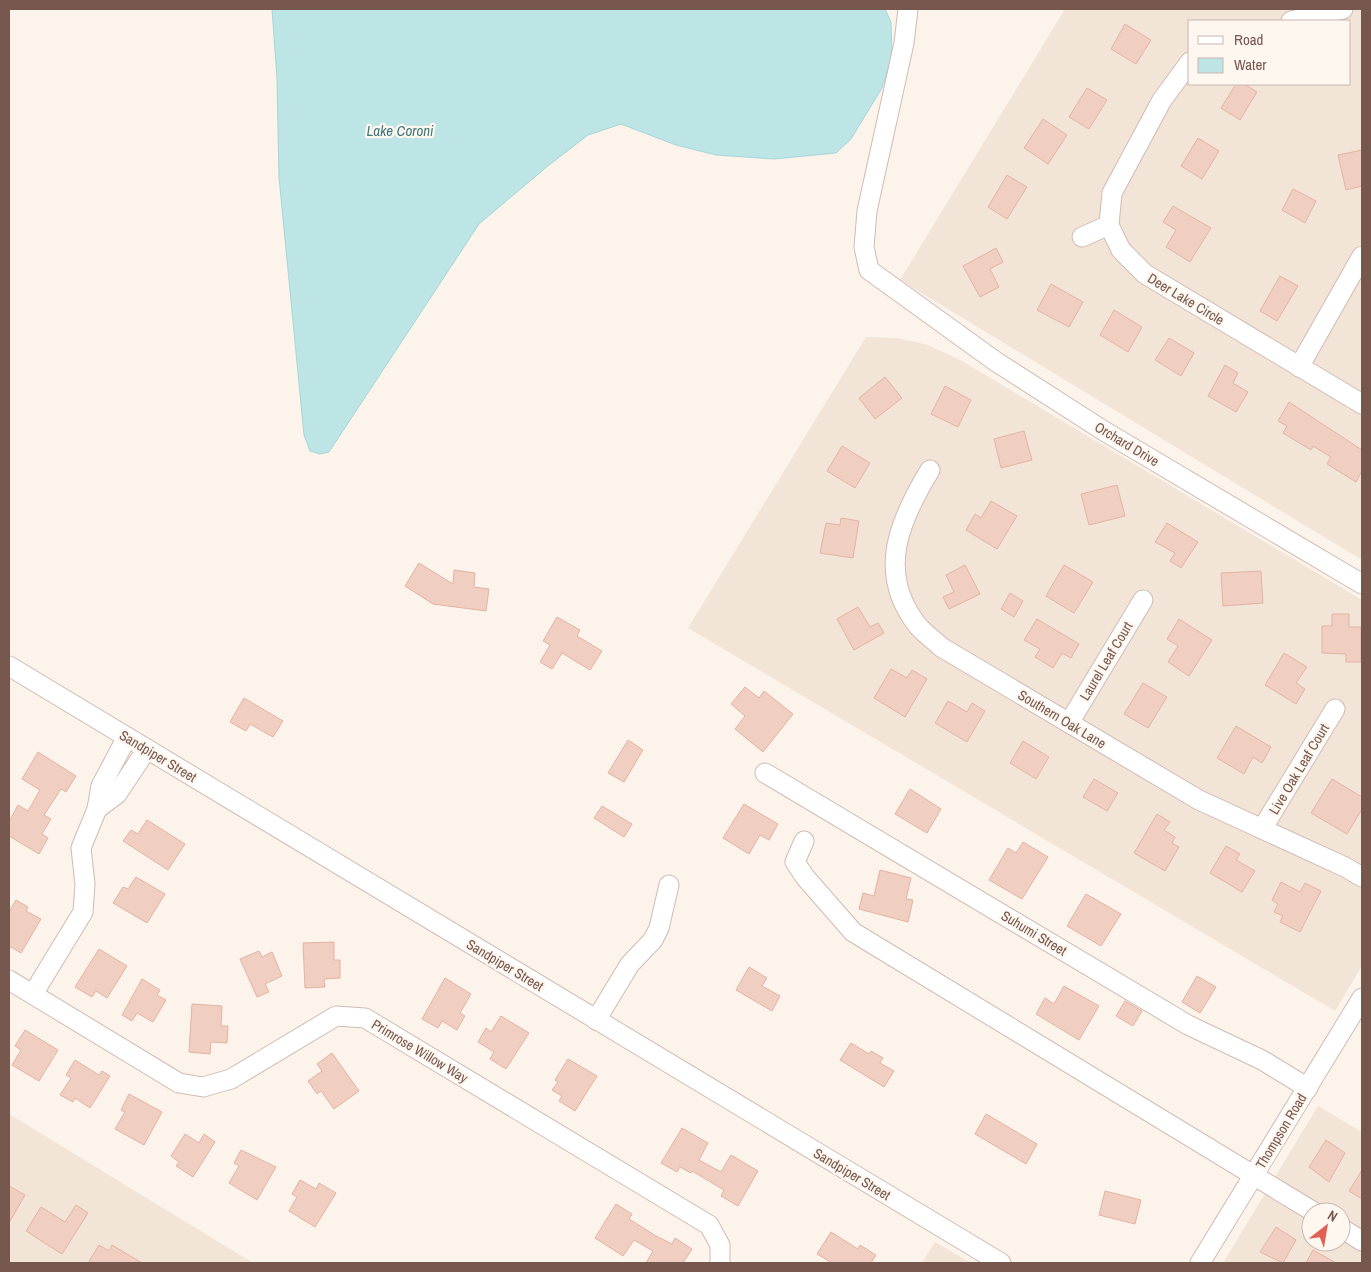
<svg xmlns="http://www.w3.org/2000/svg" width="1371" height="1272" viewBox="0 0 1371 1272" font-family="'Archivo Narrow',sans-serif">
<rect width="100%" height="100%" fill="#fcf3ea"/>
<g fill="#f3e4d8" fill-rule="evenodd">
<path d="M1065,9H1362V560L900,280ZM1190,21H1350V84H1190Z"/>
<polygon points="866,337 898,338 928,345 962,361 1362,600 1362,966 1335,1011 688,628"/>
<path d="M1318,1106L1362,1132V1263H1223ZM1311,1212H1341V1242H1311Z"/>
<polygon points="9,1114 253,1263 9,1263"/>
<polygon points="935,1242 971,1263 922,1263"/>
</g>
<polygon fill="#bee5e6" stroke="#a5d6d7" points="272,9 885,9 891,22 892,56 882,88 851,139 836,153 774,159 716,155 676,145 621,124 588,135 549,165 479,224 329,452 320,454 310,451 304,435 279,177 277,78"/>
<g fill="#f1cec2" stroke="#e3b3a3">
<polygon points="1125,24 1151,40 1136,64 1111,49"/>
<polygon points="1236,84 1244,84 1257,92 1240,120 1221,108"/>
<polygon points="1087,88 1107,100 1089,129 1069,117"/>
<polygon points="1043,119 1067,135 1048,164 1024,148"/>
<polygon points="1198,138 1219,151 1202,179 1181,166"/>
<polygon points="1362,150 1362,186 1346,190 1338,155"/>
<polygon points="1007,175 1027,187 1007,219 988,207"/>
<polygon points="1293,189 1316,201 1305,223 1282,210"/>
<polygon points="1173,206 1211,228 1190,262 1166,247 1176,230 1163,222"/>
<polygon points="996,248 1003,262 990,269 999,287 980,297 963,266"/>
<polygon points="1280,276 1298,286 1277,321 1260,311"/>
<polygon points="1051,284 1083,302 1069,327 1037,310"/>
<polygon points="1114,310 1142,327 1128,352 1100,335"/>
<polygon points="1169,338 1194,353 1181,376 1155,360"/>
<polygon points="1225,365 1238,373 1233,383 1248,392 1236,412 1208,396"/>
<polygon points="885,377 902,398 875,419 859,398"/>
<polygon points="945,386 971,400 958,427 931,414"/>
<polygon points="1289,402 1362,450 1362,471 1356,482 1327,464 1331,457 1313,446 1311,450 1283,433 1287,426 1278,421"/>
<polygon points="1024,431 1032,460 1001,468 994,439"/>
<polygon points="842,446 870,463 855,488 827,471"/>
<polygon points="1117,485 1125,516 1089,525 1081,494"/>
<polygon points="991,501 1017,516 997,549 966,530 975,514 981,518"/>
<polygon points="841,518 859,521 853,558 820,553 826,523 840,525"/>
<polygon points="1167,523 1198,542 1181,568 1170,561 1175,553 1155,542"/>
<polygon points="419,563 453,584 454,570 475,573 474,587 489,589 486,611 433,604 405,586"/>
<polygon points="965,565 980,594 949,609 943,597 954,592 946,575"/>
<polygon points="1064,565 1093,582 1074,613 1046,596"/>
<polygon points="1261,571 1263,603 1223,606 1221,573"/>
<polygon points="1010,593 1023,601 1014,617 1001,609"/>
<polygon points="858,607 870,627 878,623 884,633 854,650 837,619"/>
<polygon points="1332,614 1349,614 1349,627 1361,627 1361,662 1346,662 1346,654 1322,653 1322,626 1332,626"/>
<polygon points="557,617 580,630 577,636 602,651 590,670 562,653 552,669 540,662 550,645 543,641"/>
<polygon points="1037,619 1079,644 1071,658 1062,653 1053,668 1035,657 1040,649 1024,640"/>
<polygon points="1179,619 1212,640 1189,676 1168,662 1178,646 1167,639"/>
<polygon points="1284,653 1307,667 1296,683 1305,689 1296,704 1265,685"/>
<polygon points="891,669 907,678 912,670 927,679 905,717 874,698"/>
<polygon points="1143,683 1167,697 1148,728 1124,714"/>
<polygon points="745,687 759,698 764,691 793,714 763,752 735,729 745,716 731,704"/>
<polygon points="244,698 283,721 273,737 250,724 246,731 230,722"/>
<polygon points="948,701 967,712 972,703 985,711 967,742 935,723"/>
<polygon points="1236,726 1271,747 1262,763 1253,757 1244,774 1217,758"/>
<polygon points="628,740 643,750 624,782 608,773"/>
<polygon points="1023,741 1049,757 1036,779 1010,763"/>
<polygon points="38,752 76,776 66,792 61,789 44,815 51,819 42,834 48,838 39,854 9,836 9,822 18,805 28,811 40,790 22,779"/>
<polygon points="1094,779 1118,793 1107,811 1083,797"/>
<polygon points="1332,779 1362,797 1362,809 1347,834 1311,813"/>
<polygon points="910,789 941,809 927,833 895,814"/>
<polygon points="744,804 778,824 769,840 760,835 749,854 723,838"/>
<polygon points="602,806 632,824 624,837 594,818"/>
<polygon points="1157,814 1170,822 1164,830 1175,837 1172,843 1179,847 1165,871 1134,853"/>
<polygon points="147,820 185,844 168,870 123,841 131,830 138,834"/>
<polygon points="1023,842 1048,857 1022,899 989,880 1008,848 1016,853"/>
<polygon points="1226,846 1240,854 1236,860 1255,871 1242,892 1210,873"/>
<polygon points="880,870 911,878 906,899 913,900 908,922 859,909 863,893 874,896"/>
<polygon points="136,877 165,894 147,923 113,903 123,887 128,889"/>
<polygon points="1281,882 1300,892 1305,883 1321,891 1300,932 1280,922 1283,916 1274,912 1278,904 1272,900"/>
<polygon points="1086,894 1121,914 1101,946 1067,926"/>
<polygon points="16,900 28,907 26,911 41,919 21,953 9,946 9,912"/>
<polygon points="334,942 334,960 340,960 340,978 324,979 325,987 305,988 303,943"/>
<polygon points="99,949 127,966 107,998 96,991 92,997 75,987"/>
<polygon points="259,951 262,957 272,952 282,976 265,984 269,992 257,997 240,959"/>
<polygon points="749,967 767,978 762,986 780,996 772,1011 736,990"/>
<polygon points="1197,976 1216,987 1200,1013 1182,1002"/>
<polygon points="445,978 471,994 460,1013 465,1016 457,1030 442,1021 438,1028 422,1019"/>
<polygon points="142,979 160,990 157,995 166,1000 153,1022 137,1013 132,1021 122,1015"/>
<polygon points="1064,986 1099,1006 1079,1040 1036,1014 1045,998 1054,1004"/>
<polygon points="1125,1001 1142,1011 1133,1026 1116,1016"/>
<polygon points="192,1004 222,1006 221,1026 228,1026 227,1043 211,1042 210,1054 189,1052"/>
<polygon points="501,1016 529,1033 506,1069 490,1059 494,1052 478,1042 486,1028 491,1032"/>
<polygon points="25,1030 58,1050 39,1081 12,1065 21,1050 15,1046"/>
<polygon points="851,1043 869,1054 871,1051 883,1058 880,1063 894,1071 884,1087 840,1060"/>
<polygon points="332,1053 359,1091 334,1109 321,1091 317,1094 308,1081 322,1071 317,1064"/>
<polygon points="568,1059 597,1076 575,1111 559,1101 562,1096 552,1090 558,1082 555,1080"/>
<polygon points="75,1060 99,1075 102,1071 110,1076 90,1108 75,1098 73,1102 60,1095 71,1078 66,1075"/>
<polygon points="129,1094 162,1112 144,1145 115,1129 125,1112 121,1110"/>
<polygon points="986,1114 1037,1144 1026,1164 975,1134"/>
<polygon points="682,1128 708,1143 699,1160 721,1172 731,1155 758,1171 738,1206 721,1196 724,1190 692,1171 691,1173 680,1167 677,1172 661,1163"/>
<polygon points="185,1134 199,1143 204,1134 215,1142 193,1177 176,1166 179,1162 171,1156"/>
<polygon points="1326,1140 1345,1153 1329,1182 1309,1167"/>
<polygon points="241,1150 276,1167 257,1200 229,1183 239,1166 234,1163"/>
<polygon points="1362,1170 1362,1199 1349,1191"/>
<polygon points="300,1180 316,1189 319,1183 336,1193 315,1227 289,1211 297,1197 292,1194"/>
<polygon points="9,1186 25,1195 9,1223"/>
<polygon points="1105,1191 1141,1200 1135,1224 1099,1215"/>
<polygon points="616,1204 632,1214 629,1219 656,1236 672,1244 675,1238 692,1249 683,1263 646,1263 653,1251 634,1240 623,1256 595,1238"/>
<polygon points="76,1205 88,1213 62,1254 26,1231 41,1207 65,1222"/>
<polygon points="1276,1227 1296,1240 1283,1263 1260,1252"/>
<polygon points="831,1232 858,1249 860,1245 876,1255 871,1263 832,1263 817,1254"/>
<polygon points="99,1245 109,1251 112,1245 142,1263 88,1263"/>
<polygon points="1313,1250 1336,1263 1306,1263"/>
</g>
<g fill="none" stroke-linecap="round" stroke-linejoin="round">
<defs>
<g id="minor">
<polyline points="908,9 904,43 867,211 864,247 869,270 995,361 1104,431 1362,584"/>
<polyline points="1291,21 1343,9"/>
<polyline points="1190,62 1162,100 1112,193 1109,225 1121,250 1145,274 1362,404"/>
<polyline points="1082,237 1109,225"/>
<polyline points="1299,367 1362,256"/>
<path d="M930,470C899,521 876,573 918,626C925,634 934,640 941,647L1199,800L1345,867L1362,877"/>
<polyline points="9,666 1001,1263"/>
<polyline points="1069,723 1143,600"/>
<polyline points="765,773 1188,1025 1262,1060 1308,1088"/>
<polyline points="97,809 117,794 147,749"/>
<polyline points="1262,829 1335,709"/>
<polyline points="804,841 795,862 805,877 853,932 1314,1212"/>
<polyline points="9,980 179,1083 203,1087 231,1079 336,1016 365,1018 709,1225 720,1245 720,1263"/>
<polyline points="33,994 83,912 85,884 81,848 97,809 101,786 127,737"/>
<polyline points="596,1020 630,964 653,940 659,928 669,885"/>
<polyline points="1341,1228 1362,1241"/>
<polyline points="1200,1263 1362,998"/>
</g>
</defs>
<use href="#minor" stroke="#d0bbb2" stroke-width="21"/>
<use href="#minor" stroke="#fff" stroke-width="19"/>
</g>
<g text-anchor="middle" stroke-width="4.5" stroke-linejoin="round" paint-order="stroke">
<g font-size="14" fill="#76574d" stroke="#fef7f0">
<text transform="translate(1186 299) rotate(31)" y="5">Deer Lake Circle</text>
<text transform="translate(1127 444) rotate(31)" y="5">Orchard Drive</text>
<text transform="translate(1106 661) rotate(-59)" y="5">Laurel Leaf Court</text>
<text transform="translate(1062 719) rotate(31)" y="5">Southern Oak Lane</text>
<text transform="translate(158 756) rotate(31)" y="5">Sandpiper Street</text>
<text transform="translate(1299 769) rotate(-59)" y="5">Live Oak Leaf Court</text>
<text transform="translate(1034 933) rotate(31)" y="5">Suhumi Street</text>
<text transform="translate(505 965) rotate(31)" y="5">Sandpiper Street</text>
<text transform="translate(420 1051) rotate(31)" y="5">Primrose Willow Way</text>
<text transform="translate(1281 1131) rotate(-59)" y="5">Thompson Road</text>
<text transform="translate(852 1174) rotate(31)" y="5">Sandpiper Street</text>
</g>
<g font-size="15" font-style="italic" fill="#41787b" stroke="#fef7f0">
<text x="400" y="136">Lake Coroni</text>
</g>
</g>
<rect width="1371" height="1272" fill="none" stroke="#76574d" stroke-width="20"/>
<rect x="1188" y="20" width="162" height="65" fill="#fef7f0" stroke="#c8b7af"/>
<rect x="1198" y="36" width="25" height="8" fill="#ffffff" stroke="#c8b7af"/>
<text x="1234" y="45" font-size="15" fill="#76574d">Road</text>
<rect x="1198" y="58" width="25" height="15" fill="#bee5e6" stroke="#c8b7af"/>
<text x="1234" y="70" font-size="15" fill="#76574d">Water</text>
<g transform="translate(1326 1227) rotate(31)"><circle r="24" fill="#fef7f0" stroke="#c8b7af"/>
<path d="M0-4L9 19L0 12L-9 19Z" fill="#e16054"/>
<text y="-8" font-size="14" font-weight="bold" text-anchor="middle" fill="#76574d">N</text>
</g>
</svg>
